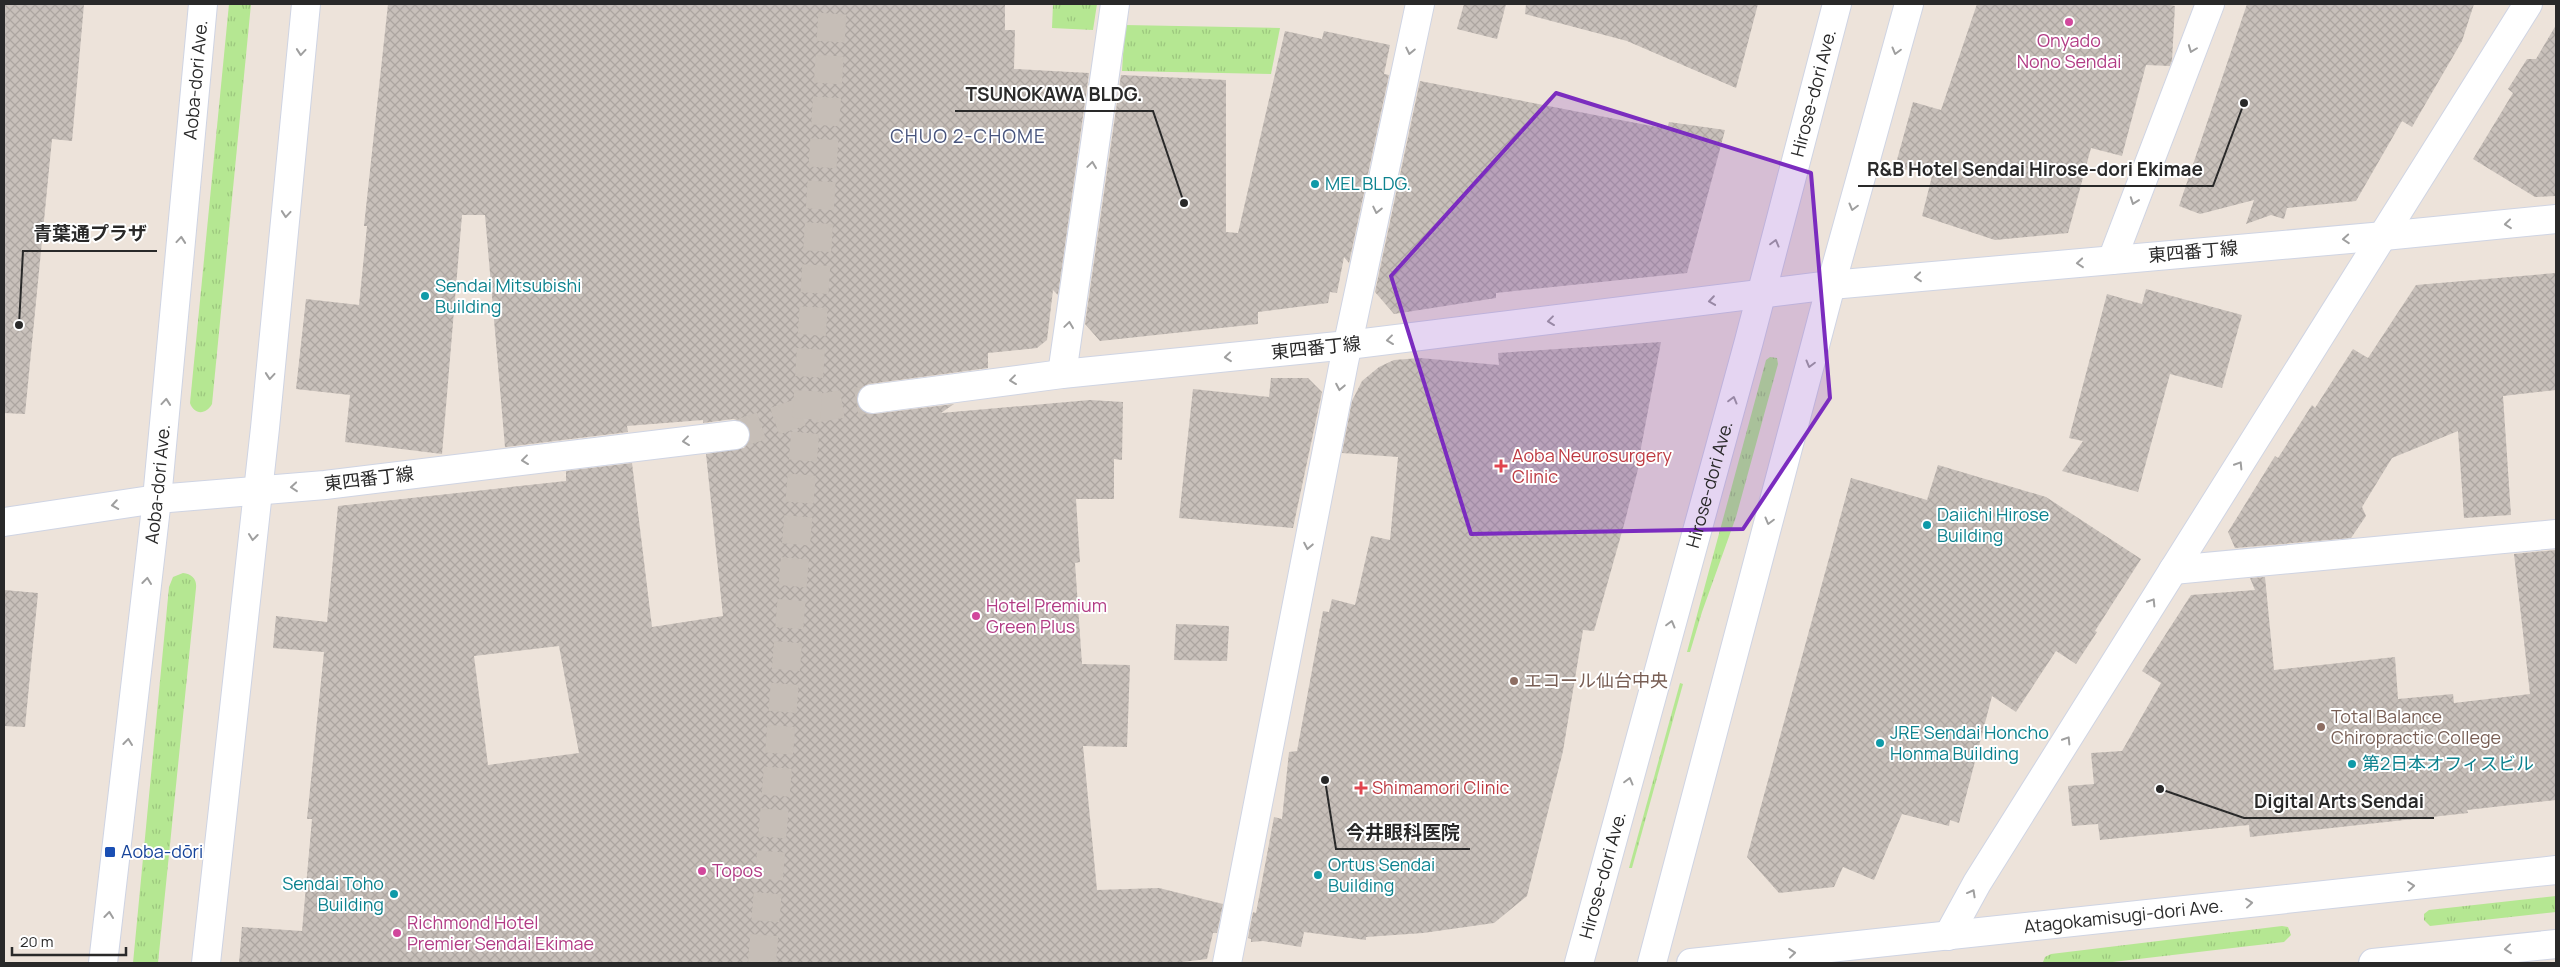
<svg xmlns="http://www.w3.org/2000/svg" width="2560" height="967" viewBox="0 0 2560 967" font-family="Manrope,'Noto Sans JP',sans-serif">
<defs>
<pattern id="grass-tufts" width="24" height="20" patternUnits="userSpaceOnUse" patternTransform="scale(1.25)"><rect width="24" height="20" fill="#b5e792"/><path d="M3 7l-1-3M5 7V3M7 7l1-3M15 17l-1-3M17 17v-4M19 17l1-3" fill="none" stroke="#9cc67e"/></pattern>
<pattern id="building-cross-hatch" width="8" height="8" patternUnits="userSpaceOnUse" patternTransform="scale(1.25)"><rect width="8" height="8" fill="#c8c0ba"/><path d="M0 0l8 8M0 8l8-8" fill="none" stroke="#aca5a0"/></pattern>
</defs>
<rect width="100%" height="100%" fill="#ede3da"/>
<g fill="url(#grass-tufts)">
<path d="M229,4H251L212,404C206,415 194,415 190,403Z"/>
<polygon points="1053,4 1097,4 1093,30 1052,28"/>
<polygon points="1125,25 1280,28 1271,74 1122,71"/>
<polygon points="1770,357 1777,358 1778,364 1736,517 1702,612 1690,652 1687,652 1766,360"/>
<path d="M183,573C192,574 197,579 196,588L158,963H133L169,587L173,577Z"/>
<polygon points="1680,683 1683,684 1632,868 1629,868"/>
<polygon points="2556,896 2556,912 2430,926 2424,920 2424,914 2429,910"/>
<polygon points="2282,926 2288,927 2291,935 2284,942 2104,963 2043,962 2045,957 2051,954"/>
</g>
<g fill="url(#building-cross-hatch)" fill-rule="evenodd">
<polygon points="4,4 84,4 72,141 52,139 25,414 4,413"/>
<path d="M388,4H1005V30H1015L1014,69L1089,73L1058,295L1053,290L1047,340L1037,348L988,353V368L869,384L862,387L858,393L857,402L860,409L866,414H874L954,404L941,413L1090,400L1123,402L1122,460L1114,459V499H1076L1080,562L1075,563L1082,664L1130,665L1127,747L1083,746L1097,890L1159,888L1223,904L1217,933H1213L1207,959L1174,963H239L242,927L302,931L312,819H307L324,652L273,648L276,616L327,622L338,506L566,481V471L632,463L652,627L723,616L706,454L744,448L750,441V433L748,426L742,421L733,419L703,423V420L627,426L628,432L505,447L485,215H462L442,454L345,442L350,395L296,389L306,299L359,305L367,226H364ZM559,646L579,753L488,765L474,656Z"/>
<polygon points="1464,4 1506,4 1497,39 1457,29"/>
<polygon points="1526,4 1758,4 1736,88 1627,41 1525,14"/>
<polygon points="1977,4 2165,4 2175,6 2172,60 2170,66 2146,65 2122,156 2091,148 2068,233 1995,240 1922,216 1932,176 1895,167 1913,102 1941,110"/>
<polygon points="2247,4 2474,4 2462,41 2412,127 2402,121 2356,201 2287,208 2284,219 2271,215 2246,224 2254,200 2200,214 2179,206"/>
<polygon points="2556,25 2556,196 2535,197 2473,159 2513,93 2508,89 2527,59 2536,59"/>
<polygon points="1285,31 1322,39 1324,31 1390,45 1384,74 1389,75 1349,263 1344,257 1337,293 1330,292 1328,303 1258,312 1258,324 1100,341 1085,324 1121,75 1226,80 1226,232 1238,233"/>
<polygon points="1420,81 1667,129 1669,122 1725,130 1687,273 1496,293 1496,298 1394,314 1375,292"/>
<polygon points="2556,273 2556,390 2503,396 2511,515 2464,518 2458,431 2392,458 2362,507 2366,516 2351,538 2235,548 2228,532 2275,456 2278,458 2312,405 2315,408 2353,349 2368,358 2416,285"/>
<polygon points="2146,289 2242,315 2222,388 2170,374 2138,492 2062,471 2083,441 2069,438 2107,294 2142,304"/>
<polygon points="1661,342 1640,453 1642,453 1625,521 1594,631 1583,630 1563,751 1527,896 1494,923 1423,933 1366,937 1366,940 1304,932 1301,947 1263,941 1251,942 1251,939 1248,938 1253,912 1256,913 1274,817 1282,819 1289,752 1297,751 1323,611 1329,612 1332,599 1355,605 1371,536 1390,540 1398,457 1342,453 1352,401 1362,381 1379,367 1394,360 1420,358 1499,365 1498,353"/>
<polygon points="1271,378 1308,378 1322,392 1293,528 1179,518 1193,389 1269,397"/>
<polygon points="1938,465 2046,497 2141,559 2095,631 2097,632 2076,664 2056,651 2016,712 1992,696 1959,823 1950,820 1949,826 1902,814 1874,880 1843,867 1834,887 1779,893 1747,857 1851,478 1927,500"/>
<polygon points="2556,550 2556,800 2467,810 2468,813 2250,837 2249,825 2100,840 2098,824 2072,826 2068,786 2094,784 2091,753 2122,751 2161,683 2142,671 2191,595 2255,590 2250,578 2265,577 2274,670 2395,657 2398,699 2453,694 2454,703 2530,694 2514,554"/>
<polygon points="4,590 38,593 25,727 4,726"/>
<polygon points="1176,624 1229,626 1227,661 1174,660"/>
</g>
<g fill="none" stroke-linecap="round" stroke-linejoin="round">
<g stroke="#c6beb7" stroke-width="28" stroke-dasharray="28 14" stroke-linecap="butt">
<polyline points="735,435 807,410 872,399"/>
<polyline points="762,963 807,410 833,4"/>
</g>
<defs>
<g id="minor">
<polyline points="2112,260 2210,4"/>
<polyline points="1062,374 1115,4"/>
<polyline points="872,399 1062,374 1348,345 1831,285 2384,236 2556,219"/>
<polyline points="4,522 157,499 325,485 735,435"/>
<polyline points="2173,570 2556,534"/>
<polyline points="1948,936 1977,883 2528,4"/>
<path id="s1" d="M103,963L157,499L203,4"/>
<polyline points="206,963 265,428 306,4"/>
<polyline points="1227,963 1344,362 1420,4"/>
<path id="s2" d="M1579,963L1749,341L1837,4"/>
<polyline points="1652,963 1831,285 1909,4"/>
<path id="s3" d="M1691,963L2556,870"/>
<polyline points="2373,963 2556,944"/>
</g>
</defs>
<use href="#minor" stroke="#cfd4e3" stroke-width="30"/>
<use href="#minor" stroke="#fff" stroke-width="28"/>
</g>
<defs><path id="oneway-chevron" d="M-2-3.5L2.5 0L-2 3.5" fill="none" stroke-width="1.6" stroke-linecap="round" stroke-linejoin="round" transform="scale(1.25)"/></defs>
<g stroke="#9f9f9f">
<use href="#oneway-chevron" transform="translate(2192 49) rotate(111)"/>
<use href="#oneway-chevron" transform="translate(1410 51) rotate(102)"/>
<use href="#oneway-chevron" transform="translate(1896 51) rotate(105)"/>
<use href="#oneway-chevron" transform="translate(301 52) rotate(95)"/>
<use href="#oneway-chevron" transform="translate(1092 165) rotate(-82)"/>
<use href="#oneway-chevron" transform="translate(2134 201) rotate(110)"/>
<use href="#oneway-chevron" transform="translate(1853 207) rotate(105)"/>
<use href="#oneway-chevron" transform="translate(1377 210) rotate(102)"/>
<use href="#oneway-chevron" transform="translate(286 214) rotate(95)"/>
<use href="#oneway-chevron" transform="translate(2508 224) rotate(174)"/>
<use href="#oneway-chevron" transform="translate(2346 239) rotate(176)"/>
<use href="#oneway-chevron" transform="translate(181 240) rotate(-85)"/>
<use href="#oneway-chevron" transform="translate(1775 243) rotate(-75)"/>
<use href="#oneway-chevron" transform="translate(2080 263) rotate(175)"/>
<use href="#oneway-chevron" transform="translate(1918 277) rotate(175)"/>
<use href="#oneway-chevron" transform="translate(1712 301) rotate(172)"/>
<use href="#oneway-chevron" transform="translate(1551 321) rotate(173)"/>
<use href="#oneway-chevron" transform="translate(1069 325) rotate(-82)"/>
<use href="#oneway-chevron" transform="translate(1390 340) rotate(173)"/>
<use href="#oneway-chevron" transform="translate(1228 357) rotate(174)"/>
<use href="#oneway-chevron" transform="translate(1810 364) rotate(105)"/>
<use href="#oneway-chevron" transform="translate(270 376) rotate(95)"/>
<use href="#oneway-chevron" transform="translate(1013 380) rotate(173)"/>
<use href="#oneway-chevron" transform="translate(1340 387) rotate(101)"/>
<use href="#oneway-chevron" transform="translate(1733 400) rotate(-75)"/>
<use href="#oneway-chevron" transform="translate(166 402) rotate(-85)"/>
<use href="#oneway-chevron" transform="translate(686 441) rotate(173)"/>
<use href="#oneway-chevron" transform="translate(525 460) rotate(173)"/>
<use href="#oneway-chevron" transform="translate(2239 465) rotate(-58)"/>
<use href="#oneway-chevron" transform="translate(294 487) rotate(175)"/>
<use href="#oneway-chevron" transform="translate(115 505) rotate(171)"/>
<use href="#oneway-chevron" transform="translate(1769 521) rotate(105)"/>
<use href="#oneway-chevron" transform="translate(253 537) rotate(97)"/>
<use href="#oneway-chevron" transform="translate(1308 546) rotate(101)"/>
<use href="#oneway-chevron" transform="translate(147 581) rotate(-83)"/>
<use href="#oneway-chevron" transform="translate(2152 602) rotate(-58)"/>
<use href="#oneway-chevron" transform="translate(1671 624) rotate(-75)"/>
<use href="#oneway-chevron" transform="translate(2067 740) rotate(-58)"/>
<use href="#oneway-chevron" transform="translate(128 742) rotate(-83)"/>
<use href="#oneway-chevron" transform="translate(1629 781) rotate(-75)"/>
<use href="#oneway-chevron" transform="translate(2411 886) rotate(-6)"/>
<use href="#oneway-chevron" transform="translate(1972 893) rotate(-61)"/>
<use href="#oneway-chevron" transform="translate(2249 903) rotate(-6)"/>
<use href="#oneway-chevron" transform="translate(109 915) rotate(-84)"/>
<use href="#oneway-chevron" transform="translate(2508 949) rotate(174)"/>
<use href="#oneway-chevron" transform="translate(1792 953) rotate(-6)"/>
</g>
<path fill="#7b2cbf" fill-opacity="0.2" stroke="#7b2cbf" stroke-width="4" stroke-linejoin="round" d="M1556,93L1811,173L1830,398L1743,529L1471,534L1391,276Z"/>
<g fill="#d1479c" stroke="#fff" stroke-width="2">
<circle cx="2069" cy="22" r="5"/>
<circle cx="976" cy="616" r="5"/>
<circle cx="702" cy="871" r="5"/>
<circle cx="397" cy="933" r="5"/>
</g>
<g fill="#0f9aa8" stroke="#fff" stroke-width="2">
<circle cx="1315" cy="184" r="5"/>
<circle cx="425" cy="296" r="5"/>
<circle cx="1927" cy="525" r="5"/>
<circle cx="1880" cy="743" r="5"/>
<circle cx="2352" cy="764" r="5"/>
<circle cx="1318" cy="875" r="5"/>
<circle cx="394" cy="894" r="5"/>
</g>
<g fill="#e0444e" stroke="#fff" stroke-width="2">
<path d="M1498.5 458.5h5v5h5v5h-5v5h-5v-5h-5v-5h5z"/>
<path d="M1358.5 780.5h5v5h5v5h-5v5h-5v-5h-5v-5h5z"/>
</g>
<g fill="#8d6e63" stroke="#fff" stroke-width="2">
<circle cx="1514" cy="681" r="5"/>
<circle cx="2321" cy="727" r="5"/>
</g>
<rect fill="#1a4fb4" stroke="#fff" stroke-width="2" x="104" y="846" width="12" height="12" rx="2.5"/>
<g text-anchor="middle" stroke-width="4" stroke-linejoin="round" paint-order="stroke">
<g font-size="18" fill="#b23c85" stroke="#fff" text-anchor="start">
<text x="2069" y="47" text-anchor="middle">Onyado<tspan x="2069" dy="21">Nono Sendai</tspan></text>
<text x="986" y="612">Hotel Premium<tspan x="986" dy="21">Green Plus</tspan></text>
<text x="712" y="877">Topos</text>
<text x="407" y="929">Richmond Hotel<tspan x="407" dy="21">Premier Sendai Ekimae</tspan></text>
</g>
<g font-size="18" fill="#292929" stroke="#fff">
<text dy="6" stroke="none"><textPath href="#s1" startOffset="888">Aoba-dori Ave.</textPath></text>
<text dy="6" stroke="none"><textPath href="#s2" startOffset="901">Hirose-dori Ave.</textPath></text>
<text transform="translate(2193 252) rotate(-5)" y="6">東四番丁線</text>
<text transform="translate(1316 348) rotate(-6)" y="6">東四番丁線</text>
<text transform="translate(369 479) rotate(-7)" y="6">東四番丁線</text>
<text dy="6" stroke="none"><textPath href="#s1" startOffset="482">Aoba-dori Ave.</textPath></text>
<text dy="6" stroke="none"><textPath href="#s2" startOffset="496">Hirose-dori Ave.</textPath></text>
<text dy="6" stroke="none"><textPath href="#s2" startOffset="91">Hirose-dori Ave.</textPath></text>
<text dy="6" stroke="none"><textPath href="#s3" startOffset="435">Atagokamisugi-dori Ave.</textPath></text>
</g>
<g font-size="18" fill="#0d838f" stroke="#fff" text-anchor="start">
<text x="1325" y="190">MEL BLDG.</text>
<text x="435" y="292">Sendai Mitsubishi<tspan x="435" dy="21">Building</tspan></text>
<text x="1937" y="521">Daiichi Hirose<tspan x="1937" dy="21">Building</tspan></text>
<text x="1890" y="739">JRE Sendai Honcho<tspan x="1890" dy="21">Honma Building</tspan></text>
<text x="2362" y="770">第2日本オフィスビル</text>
<text x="1328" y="871">Ortus Sendai<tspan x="1328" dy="21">Building</tspan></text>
<text x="384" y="890" text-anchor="end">Sendai Toho<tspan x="384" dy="21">Building</tspan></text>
</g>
<g font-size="18" fill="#be3a42" stroke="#fff" text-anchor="start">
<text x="1512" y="462">Aoba Neurosurgery<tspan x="1512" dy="21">Clinic</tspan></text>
<text x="1372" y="794">Shimamori Clinic</text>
</g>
<g font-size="18" fill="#785e54" stroke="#fff" text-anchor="start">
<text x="1524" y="687">エコール仙台中央</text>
<text x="2331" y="723">Total Balance<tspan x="2331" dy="21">Chiropractic College</tspan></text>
</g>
<g font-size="18" fill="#164399" stroke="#fff" text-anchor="start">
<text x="121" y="858">Aoba-dōri</text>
</g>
<g font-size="19" letter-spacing="1" fill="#47547d" stroke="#fff">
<text x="968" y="143">CHUO 2-CHOME</text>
</g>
</g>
<path fill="none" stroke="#292929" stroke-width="2" d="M1184 203L1153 111H955M2244 103L2213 186H1858M19 325L23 251H157M2160 789L2244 818H2434M1325 780L1336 849H1470"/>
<g fill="#292929" stroke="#fff" stroke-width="2">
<circle cx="1184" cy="203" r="5"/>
<circle cx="2244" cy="103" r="5"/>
<circle cx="19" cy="325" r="5"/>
<circle cx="2160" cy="789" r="5"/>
<circle cx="1325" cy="780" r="5"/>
</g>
<g font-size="19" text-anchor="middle" font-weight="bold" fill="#292929" stroke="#fff" stroke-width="4" stroke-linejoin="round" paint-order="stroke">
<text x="1054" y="101">TSUNOKAWA BLDG.</text>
<text x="2035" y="176">R&amp;B Hotel Sendai Hirose-dori Ekimae</text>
<text x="90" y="240">青葉通プラザ</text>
<text x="2339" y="808">Digital Arts Sendai</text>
<text x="1403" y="839">今井眼科医院</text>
</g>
<rect width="2560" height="967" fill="none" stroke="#292929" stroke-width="10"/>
<path d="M12 947v8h114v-8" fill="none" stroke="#292929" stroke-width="2.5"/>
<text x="20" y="947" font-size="15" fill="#292929" stroke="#ffffff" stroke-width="4" paint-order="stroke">20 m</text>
</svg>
